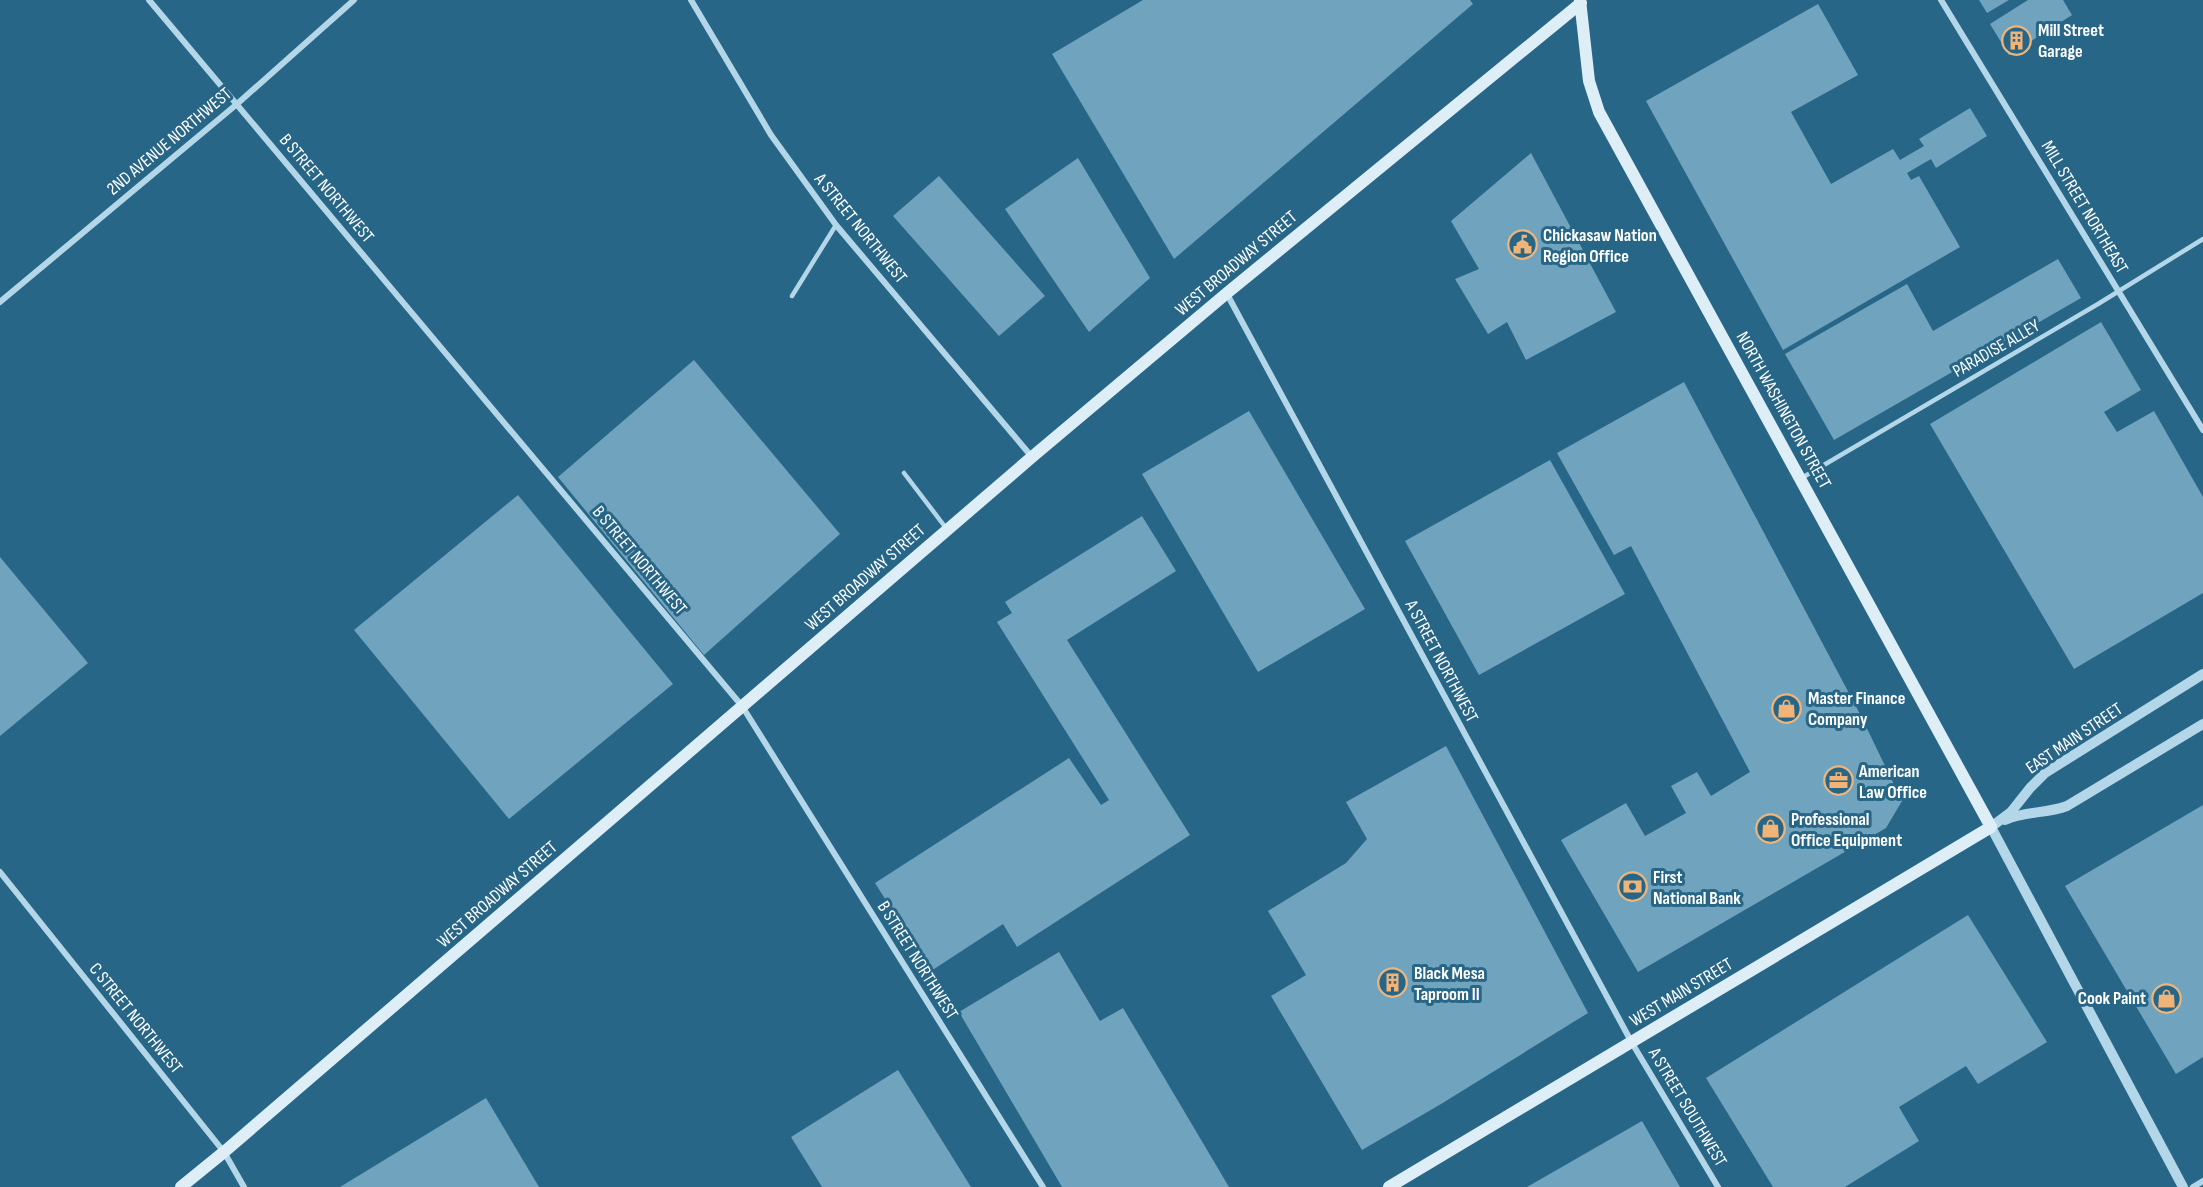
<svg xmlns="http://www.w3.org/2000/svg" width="2203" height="1187" viewBox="0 0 2203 1187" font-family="'Sofia Sans Condensed',sans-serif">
<rect width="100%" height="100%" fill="#286687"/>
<g fill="#70a3bd">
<polygon points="1143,0 1470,0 1473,4 1174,259 1052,54"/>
<polygon points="1979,0 2009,0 1987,13"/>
<polygon points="2028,0 2063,0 2072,15 2009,55 1990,24"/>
<polygon points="1818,4 1858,75 1791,112 1831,184 1893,149 1900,160 1924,146 1919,139 1970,108 1987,136 1936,168 1931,159 1907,173 1911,180 1919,176 1960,247 1783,350 1646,101"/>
<polygon points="1531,153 1616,312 1526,360 1507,322 1488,334 1455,279 1479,269 1451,221"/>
<polygon points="1078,158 1150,278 1089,332 1005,209"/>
<polygon points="939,176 1045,296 999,336 893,216"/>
<polygon points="2058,259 2081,298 1834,440 1785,354 1907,284 1933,331"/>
<polygon points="2101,322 2141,390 2104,412 2117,432 2154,411 2203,497 2203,593 2074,669 1930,424"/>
<polygon points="694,360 840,534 704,655 558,477"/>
<polygon points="1684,382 1860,714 1902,801 1886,828 1638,972 1561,840 1626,803 1645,836 1686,813 1671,786 1697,772 1711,796 1750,772 1631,546 1614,555 1557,453"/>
<polygon points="1249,411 1365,609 1258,672 1142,474"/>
<polygon points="1550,460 1625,594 1479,675 1405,541"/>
<polygon points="518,495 673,684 509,819 354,630"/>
<polygon points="1142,516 1176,571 1067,640 1190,835 1017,947 1003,924 931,971 875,883 1069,758 1101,805 1109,800 997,622 1012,613 1005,602"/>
<polygon points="0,557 88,663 0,736"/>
<polygon points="1446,746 1588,1013 1441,1104 1362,1150 1271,996 1306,975 1268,911 1346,863 1367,839 1346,802"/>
<polygon points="2203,805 2203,1057 2176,1074 2065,886"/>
<polygon points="1968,915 2047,1042 1978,1084 1966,1066 1899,1107 1919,1141 1845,1187 1773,1187 1706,1078"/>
<polygon points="1059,952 1100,1021 1123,1008 1229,1187 1062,1187 959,1012"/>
<polygon points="898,1070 971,1187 822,1187 791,1137"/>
<polygon points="486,1098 539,1187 340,1187"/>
<polygon points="1642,1121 1680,1187 1527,1187"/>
</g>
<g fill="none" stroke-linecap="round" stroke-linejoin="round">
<g stroke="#b3d7e8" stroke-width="4.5">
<polyline points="792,296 836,225"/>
<polyline points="904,473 946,528"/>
<polyline points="1800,479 2098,304 2203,239"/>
</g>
<g stroke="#b3d7e8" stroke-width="6">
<polyline points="149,0 742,706 1043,1187"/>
<polyline points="691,0 771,135 836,225 1032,457"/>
<polyline points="1941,0 2203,430"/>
<polyline points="1227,294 1632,1043 1718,1187"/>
<polyline points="0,302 237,104 354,0"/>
<polyline points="0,872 224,1152 244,1187"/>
<polyline points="2193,1187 2203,1181"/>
</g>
<g stroke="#b3d7e8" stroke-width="10">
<path d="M2005,820C2024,811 2046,814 2067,806L2203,724"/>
<polyline points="1991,827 2183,1187"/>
<polyline points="1991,827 2011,812 2030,788 2045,773 2203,674"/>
</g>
<g stroke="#ddeef7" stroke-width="12">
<polyline points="181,1187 224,1152 1032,457 1227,293 1581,3"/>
<polyline points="1389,1187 1991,827 1599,112 1589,81 1580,0"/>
</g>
</g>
<defs>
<symbol id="building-ring" viewBox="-11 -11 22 22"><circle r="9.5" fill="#286687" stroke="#f0b479" stroke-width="1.5"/><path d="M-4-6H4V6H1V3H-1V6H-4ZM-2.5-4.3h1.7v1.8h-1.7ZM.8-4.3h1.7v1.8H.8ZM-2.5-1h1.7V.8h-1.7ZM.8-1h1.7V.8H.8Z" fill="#f0b479"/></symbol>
<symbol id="civic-ring" viewBox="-11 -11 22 22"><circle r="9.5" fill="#286687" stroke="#f0b479" stroke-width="1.5"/><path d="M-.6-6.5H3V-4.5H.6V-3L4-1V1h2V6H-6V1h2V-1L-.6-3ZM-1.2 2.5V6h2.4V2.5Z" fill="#f0b479"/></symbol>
<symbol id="shop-ring" viewBox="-11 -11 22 22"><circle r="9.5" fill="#286687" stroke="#f0b479" stroke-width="1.5"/><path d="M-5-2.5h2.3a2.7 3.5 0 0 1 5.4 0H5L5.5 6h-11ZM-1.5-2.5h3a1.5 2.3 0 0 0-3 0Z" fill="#f0b479"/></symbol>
<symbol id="office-ring" viewBox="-11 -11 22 22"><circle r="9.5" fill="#286687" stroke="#f0b479" stroke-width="1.5"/><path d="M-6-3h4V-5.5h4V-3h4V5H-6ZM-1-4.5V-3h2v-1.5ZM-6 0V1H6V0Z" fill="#f0b479"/></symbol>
<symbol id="bank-ring" viewBox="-11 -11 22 22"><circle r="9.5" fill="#286687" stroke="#f0b479" stroke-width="1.5"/><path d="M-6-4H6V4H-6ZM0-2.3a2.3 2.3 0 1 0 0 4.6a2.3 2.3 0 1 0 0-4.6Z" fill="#f0b479"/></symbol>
</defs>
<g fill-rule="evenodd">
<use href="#building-ring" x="2000" y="24" width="33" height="33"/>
<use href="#civic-ring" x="1506" y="228" width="33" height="33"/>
<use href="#shop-ring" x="1770" y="692" width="33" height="33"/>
<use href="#office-ring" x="1822" y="764" width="33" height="33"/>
<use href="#shop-ring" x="1754" y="812" width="33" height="33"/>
<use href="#bank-ring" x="1616" y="870" width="33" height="33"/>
<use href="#building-ring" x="1376" y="966" width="33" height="33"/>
<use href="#shop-ring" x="2150" y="982" width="33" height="33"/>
</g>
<g text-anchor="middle" stroke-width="6" stroke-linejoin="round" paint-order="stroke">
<g font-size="18" font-weight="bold" fill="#fff" stroke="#286687" text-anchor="start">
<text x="2038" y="36">Mill Street<tspan x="2038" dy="21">Garage</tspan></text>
<text x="1543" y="241">Chickasaw Nation<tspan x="1543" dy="21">Region Office</tspan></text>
<text x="1808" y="704">Master Finance<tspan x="1808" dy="21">Company</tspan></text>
<text x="1859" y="777">American<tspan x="1859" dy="21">Law Office</tspan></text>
<text x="1791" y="825">Professional<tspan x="1791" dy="21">Office Equipment</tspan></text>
<text x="1653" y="883">First<tspan x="1653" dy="21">National Bank</tspan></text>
<text x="1414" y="979">Black Mesa<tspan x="1414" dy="21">Taproom II</tspan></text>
<text x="2146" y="1004" text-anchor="end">Cook Paint</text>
</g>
<g font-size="18" fill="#fff" stroke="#286687">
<text transform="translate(169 141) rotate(-40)" y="6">2ND AVENUE NORTHWEST</text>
<text transform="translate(327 188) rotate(50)" y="6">B STREET NORTHWEST</text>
<text transform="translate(2085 207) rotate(59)" y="6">MILL STREET NORTHEAST</text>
<text transform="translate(861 228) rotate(51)" y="6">A STREET NORTHWEST</text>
<text transform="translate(1236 263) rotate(-40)" y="6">WEST BROADWAY STREET</text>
<text transform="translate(1996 348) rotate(-30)" y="6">PARADISE ALLEY</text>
<text transform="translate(1784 410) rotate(61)" y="6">NORTH WASHINGTON STREET</text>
<text transform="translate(640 560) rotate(50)" y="6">B STREET NORTHWEST</text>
<text transform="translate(865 577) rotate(-41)" y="6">WEST BROADWAY STREET</text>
<text transform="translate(1442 661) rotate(62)" y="6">A STREET NORTHWEST</text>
<text transform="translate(2074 738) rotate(-34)" y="6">EAST MAIN STREET</text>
<text transform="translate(497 894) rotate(-41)" y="6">WEST BROADWAY STREET</text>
<text transform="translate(918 960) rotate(58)" y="6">B STREET NORTHWEST</text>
<text transform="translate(1681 992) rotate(-31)" y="6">WEST MAIN STREET</text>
<text transform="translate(136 1018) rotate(51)" y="6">C STREET NORTHWEST</text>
<text transform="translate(1688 1107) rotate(59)" y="6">A STREET SOUTHWEST</text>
</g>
</g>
</svg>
